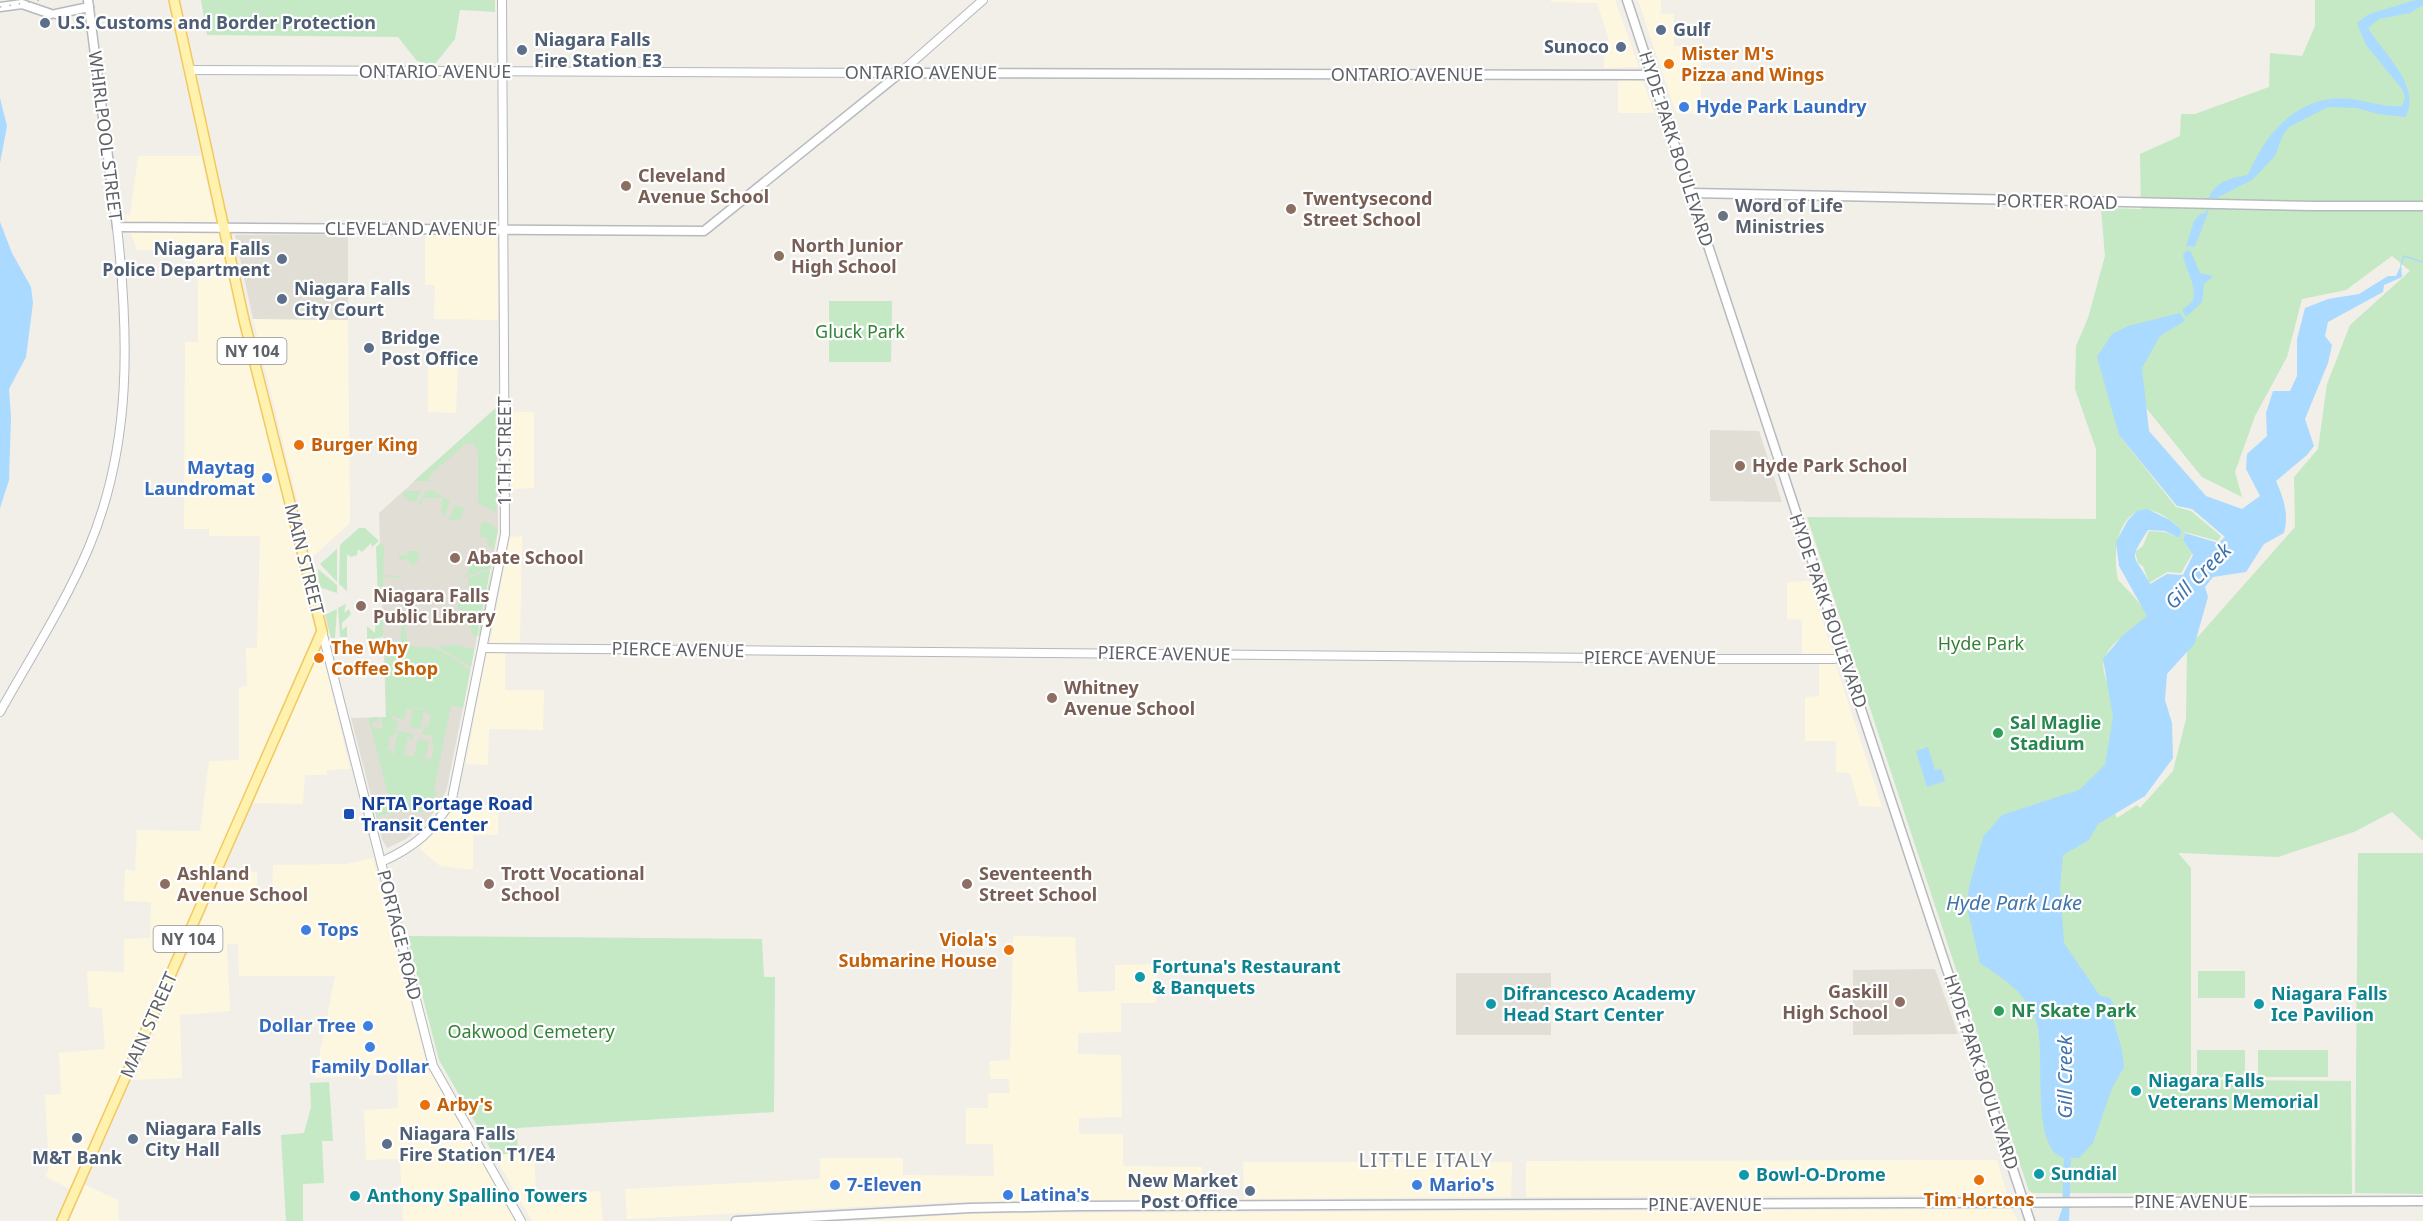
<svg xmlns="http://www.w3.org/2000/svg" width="2423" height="1221" viewBox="0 0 2423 1221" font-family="'Noto Sans',sans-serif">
<rect width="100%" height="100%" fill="#f1efe8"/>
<g fill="#fef7e0">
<polygon points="1551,0 1615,0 1639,67 1604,68 1605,41 1609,40 1597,3 1551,2"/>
<polygon points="1638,0 1661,0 1661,14 1674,14 1674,46 1701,46 1701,114 1676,113"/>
<polygon points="1618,78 1642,78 1654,113 1618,113"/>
<polygon points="138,156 201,156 214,216 220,216 315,631 71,1190 45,1176 49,1168 45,1095 61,1094 59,1053 105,1049 102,1008 89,1007 87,971 124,972 124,939 150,938 151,902 124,901 125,869 135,871 137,830 200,831 209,761 239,760 239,688 247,686 246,648 257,648 260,536 209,536 209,529 184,529 185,342 198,342 198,285 193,251 137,250 125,215 130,215"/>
<polygon points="425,234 497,235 498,320 434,319 435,285 425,285"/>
<polygon points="253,319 348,320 350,523 311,558"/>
<polygon points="428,359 458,359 456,413 428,412"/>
<polygon points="511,412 534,412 534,488 511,489"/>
<polygon points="522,536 520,642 490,643 510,537"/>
<polygon points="1810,581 1833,654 1802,654 1802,620 1787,619 1787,582"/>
<polygon points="320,643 350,769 327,770 327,775 305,775 303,804 253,803"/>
<polygon points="487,651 505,651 505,690 544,690 543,730 489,729 488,765 466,764"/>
<polygon points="1819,662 1835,662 1882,807 1859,806 1850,773 1836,772 1836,741 1805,741 1805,697 1819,696"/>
<polygon points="455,805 498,805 498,835 473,835 473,870 440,866 419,848 444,822"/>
<polygon points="373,858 427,1066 515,1221 403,1221 400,1159 366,1160 364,1110 398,1108 397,1074 315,1078 335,976 239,976 238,944 227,944 230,1011 180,1015 182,1078 134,1080 223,871 257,872 257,898 272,899 273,865 346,864"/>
<polygon points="1013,936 1075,937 1078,992 1115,991 1115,965 1157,964 1156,1003 1121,1003 1121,1032 1078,1033 1078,1054 1121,1055 1122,1117 1079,1118 1079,1134 1123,1134 1123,1166 1202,1167 1202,1199 954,1202 627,1219 625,1189 820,1179 820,1158 903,1158 903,1175 994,1176 993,1144 966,1144 966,1108 988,1108 988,1093 1010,1093 1009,1079 990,1079 989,1061 1010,1060"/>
<polygon points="534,1152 536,1194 600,1191 603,1221 532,1221 494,1155"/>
<polygon points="1997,1160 2007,1195 1526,1197 1526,1161"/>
<polygon points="1243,1162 1512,1162 1511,1197 1244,1199"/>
<polygon points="85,1185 118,1200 119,1221 69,1221"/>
<polygon points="2012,1209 2018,1221 857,1221 971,1214 1067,1213"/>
</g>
<g fill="#e1ded6">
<polygon points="348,234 348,320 253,319 235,235"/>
<polygon points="497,407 498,531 447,788 439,806 424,824 406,839 387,848 382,839 351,718 386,717 379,513"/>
<polygon points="1710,430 1759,431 1782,502 1710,501"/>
<polygon points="1935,969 1958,1034 1853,1035 1853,970"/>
<rect x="1456" y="973" width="95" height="62"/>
</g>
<g fill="#c5e8c5" fill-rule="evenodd">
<polygon points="201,0 495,0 495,12 460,10 455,39 434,65 417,61 398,37 207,35"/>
<path d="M2315,0H2423V841L2392,812L2354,832L2278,857L2178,853L2191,868V1080L2351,1081L2352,1194L2033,1193L2029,1191L1807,517L2096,519V449L2075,389L2076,346L2088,318L2105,256L2101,208L2141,209L2140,154L2180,136L2181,114H2195L2269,87L2270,53L2302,56L2315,26ZM2392,256L2410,271L2350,325L2327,384L2318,449L2294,477L2295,527L2187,649L2186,719L2173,771L2140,808L2137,805L2117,818L2099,779C2109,762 2118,727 2116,707C2114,690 2098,674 2105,657C2113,639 2134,629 2150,617C2147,611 2123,584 2118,580C2108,530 2134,482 2182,530L2179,538L2165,532L2149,531L2143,546L2135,552L2138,563L2143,566L2149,583L2167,572L2181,573L2192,554L2183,540L2185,532L2218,541L2221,536L2191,511L2176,507L2119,435L2134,393L2202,477L2242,497L2235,472L2255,416L2287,357L2302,299L2346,290Z"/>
<polygon points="829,301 892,301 891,362 829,362"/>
<polygon points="497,407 496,512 478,503 478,450 472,443 464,445 430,475 429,481 414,481"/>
<polygon points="431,490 450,501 445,515 442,516 442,498 422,498 422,505 418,504 425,492"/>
<polygon points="405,491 421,491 416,501 411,502 402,494"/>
<polygon points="455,505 465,509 460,519 448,520"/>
<polygon points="485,521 498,529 494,549 488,546 487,537 480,537 481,524"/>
<polygon points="359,528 365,528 379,541 372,547 371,543 362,552 358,549 357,555 351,557 347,554 347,591 339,584 340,545"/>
<polygon points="380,543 384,546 383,594 378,599 376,547"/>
<polygon points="337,549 337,582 320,564"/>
<polygon points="407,551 419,551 418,561 413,565 407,559 399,560 399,555 407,555"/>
<polygon points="471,556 474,556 474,564 493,558 491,568 468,576 457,577 468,575"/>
<polygon points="494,558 481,636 478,636"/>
<polygon points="318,569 337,585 337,593 319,587"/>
<polygon points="490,570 477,636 475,637 458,607 458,596 468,596 468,578"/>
<path d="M385,575L402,577V622L405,623C406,658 416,642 437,649C448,653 460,664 470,670L463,708L451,705L434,791L437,793L425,811L415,813L414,809L378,816V822L374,806L390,801L369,720L365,719L378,717L379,721L372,722L374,729L383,728L381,717H386L385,643L402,641H401L402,578L385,577ZM412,707L425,709V713L431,714L428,728L424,727L422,734L438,737H433L431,744L434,745L432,759L427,758L426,762L413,758L425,760L429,741L418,739L414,756L392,755V751L388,750L390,736L394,737L395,730L390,728L397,729L398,721L392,719V716L404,720L406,709L411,710Z"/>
<polygon points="346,604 344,613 349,609 351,614 342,623 342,630 347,626 347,637 340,637 338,608"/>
<polygon points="337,609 335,638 331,638 325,615"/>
<polygon points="376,612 383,617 383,637 367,640 367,626 375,633"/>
<polygon points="455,645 474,649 471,667 437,646"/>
<polygon points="413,708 424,710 421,729 409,727"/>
<polygon points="397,730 413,734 412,740 408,736 404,756 393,754 397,735 407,736 396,734"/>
<polygon points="2358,853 2423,853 2423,1194 2355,1193"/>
<polygon points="407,936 762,939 764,977 775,977 774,1112 517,1128 518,1153 494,1155 439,1060"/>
<rect x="2198" y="971" width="47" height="27"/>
<rect x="2197" y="1050" width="48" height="27"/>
<rect x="2258" y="1050" width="70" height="27"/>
<polygon points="329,1082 333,1141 322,1141 324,1183 303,1184 303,1221 286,1221 281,1135 304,1133 311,1107 310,1083"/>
</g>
<g fill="#aadaff">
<path d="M2415,0H2423V5L2410,13L2379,19L2368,28C2382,52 2423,87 2405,117L2378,114L2357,108L2328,107L2289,127L2283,135L2275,156L2252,180L2217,198H2209C2215,181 2232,178 2248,175C2266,132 2299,93 2351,99C2368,101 2385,108 2402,106L2405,97L2402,89L2366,45L2357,23L2369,14Z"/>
<polygon points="0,98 7,126 0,163"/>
<polygon points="2208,213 2196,244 2194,247 2186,246 2194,221 2200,214"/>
<polygon points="0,222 12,253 31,287 33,303 26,357 9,389 11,417 9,480 0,508"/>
<path d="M2187,250L2191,252L2200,273L2213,276L2204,284L2202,302L2186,317L2182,310L2193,301C2197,284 2186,272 2183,255Z"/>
<path d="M2401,265L2402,277L2384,285L2383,292L2328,322L2325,336L2332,345L2328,363L2305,419L2314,446L2307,455L2276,481C2284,499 2289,514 2284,533L2264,544L2246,572L2213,577L2205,587L2208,597L2195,643L2167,674L2165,700L2172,723L2173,758L2145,796L2098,824L2089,840L2063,855L2060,886L2064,943L2100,996L2110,998L2115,1006L2111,1012L2122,1050L2124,1067L2112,1088L2093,1143L2079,1158H2071L2069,1221H2058L2062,1209L2064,1158C2028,1148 2048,1047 2035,1018C2023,990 2005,980 1980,963L1967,907L1969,887L1983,837L2002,815L2079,790L2105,765L2113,717L2103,659L2122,636L2147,616L2119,566L2116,542L2128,520L2137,511L2147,509L2170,520L2182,530L2179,538L2165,531L2148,530C2127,563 2134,553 2150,584L2167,574L2183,575L2193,555L2183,540L2185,533L2218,543L2225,537L2192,509L2177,506L2119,435L2097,357L2112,334L2128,326L2180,313L2185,321L2160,336L2142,368L2149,431L2206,496L2242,509L2260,496L2246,469L2247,454L2267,436L2266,413L2273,391H2290L2297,376V339L2305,308L2328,299L2359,294L2388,276H2396Z"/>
<polygon points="1928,747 1935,770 1941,769 1945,781 1927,787 1916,751"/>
</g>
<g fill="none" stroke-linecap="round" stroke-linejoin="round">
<g stroke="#aadaff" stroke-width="1.5">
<polyline points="2204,215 2210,207"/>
<polyline points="2401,265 2404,256 2423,262"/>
</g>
<defs>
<g id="tertiary">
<polyline points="189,70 900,73 983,0"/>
<polyline points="322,631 433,1066 521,1221"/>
<polyline points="483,648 1708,659 1834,659 1844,655"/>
<path d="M0,712C30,658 65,604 89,547C132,444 129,336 117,227"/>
<path d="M381,862C413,848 435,830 452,799L505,534L502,0"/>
</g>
<g id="secondary">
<polyline points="88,0 117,227 704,231 900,73 1653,75"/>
<polyline points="1627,0 2030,1221"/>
<polyline points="0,7 22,4 51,14"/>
<polyline points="56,14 89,7"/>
<polyline points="1691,193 2314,206 2423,206"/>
<polyline points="736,1221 970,1208 1079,1206 2423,1201"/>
</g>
<polyline id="primary" points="62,1221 322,631 244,320 174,0"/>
</defs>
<use href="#tertiary" stroke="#b5b8bc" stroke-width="10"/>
<use href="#secondary" stroke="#b6babf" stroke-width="11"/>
<use href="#primary" stroke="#f2c960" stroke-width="12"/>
<use href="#tertiary" stroke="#fff" stroke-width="8"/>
<use href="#secondary" stroke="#fff" stroke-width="8"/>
<use href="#primary" stroke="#fff2af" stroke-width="9"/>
<polyline stroke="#b6b7b8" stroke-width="1.5" stroke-dasharray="1.5 8" stroke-linecap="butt" points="0,7 41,0"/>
</g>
<g fill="#5c6f8a" stroke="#fff" stroke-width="2">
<circle cx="45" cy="23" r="6"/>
<circle cx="1661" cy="30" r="6"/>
<circle cx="1621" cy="47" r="6"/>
<circle cx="522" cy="50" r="6"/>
<circle cx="282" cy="259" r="6"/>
<circle cx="282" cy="299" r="6"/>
<circle cx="369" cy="348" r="6"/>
<circle cx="77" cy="1138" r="6"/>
<circle cx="133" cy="1139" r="6"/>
<circle cx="387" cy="1144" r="6"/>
<circle cx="1250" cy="1191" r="6"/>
</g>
<g fill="#e8710a" stroke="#fff" stroke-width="2">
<circle cx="1669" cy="64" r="6"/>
<circle cx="299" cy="445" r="6"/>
<circle cx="319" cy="658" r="6"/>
<circle cx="1009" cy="950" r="6"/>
<circle cx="425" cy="1105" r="6"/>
<circle cx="1979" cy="1180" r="6"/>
</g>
<g fill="#3f7fe0" stroke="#fff" stroke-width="2">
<circle cx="1684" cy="107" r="6"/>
<circle cx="267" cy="478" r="6"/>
<circle cx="306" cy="930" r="6"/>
<circle cx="368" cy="1026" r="6"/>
<circle cx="370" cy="1047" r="6"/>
<circle cx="835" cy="1185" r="6"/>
<circle cx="1417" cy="1185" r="6"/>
<circle cx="1008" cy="1195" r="6"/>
</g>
<g fill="#8d6e63" stroke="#fff" stroke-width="2">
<circle cx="626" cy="186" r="6"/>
<circle cx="1291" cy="209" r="6"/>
<circle cx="779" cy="256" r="6"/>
<circle cx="1740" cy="466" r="6"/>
<circle cx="455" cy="558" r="6"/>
<circle cx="361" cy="606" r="6"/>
<circle cx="1052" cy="698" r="6"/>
<circle cx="165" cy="884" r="6"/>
<circle cx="489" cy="884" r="6"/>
<circle cx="967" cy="884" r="6"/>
<circle cx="1900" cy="1002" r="6"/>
</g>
<circle fill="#6b7280" stroke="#fff" stroke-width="2" cx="1723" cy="216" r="6"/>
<g fill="#2e9e5b" stroke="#fff" stroke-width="2">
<circle cx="1998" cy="733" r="6"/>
<circle cx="1999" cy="1011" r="6"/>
</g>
<rect fill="#1a4fb4" stroke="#fff" stroke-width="2" x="343" y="808" width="12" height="12" rx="3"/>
<g fill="#0f9aa8" stroke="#fff" stroke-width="2">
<circle cx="1140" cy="977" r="6"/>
<circle cx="1491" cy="1004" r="6"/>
<circle cx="2259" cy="1004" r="6"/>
<circle cx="2136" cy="1091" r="6"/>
<circle cx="2039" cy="1174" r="6"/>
<circle cx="1744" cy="1175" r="6"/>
<circle cx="355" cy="1196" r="6"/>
</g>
<g text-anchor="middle" stroke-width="4.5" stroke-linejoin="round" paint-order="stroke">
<g fill="#fff" stroke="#8f9295" stroke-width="1.5">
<rect x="217.5" y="338" width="69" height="26" rx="4.5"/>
<rect x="153.5" y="926" width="69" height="26" rx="4.5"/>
</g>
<g font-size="16" font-weight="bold" fill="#5f6368">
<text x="252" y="357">NY 104</text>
<text x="188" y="945">NY 104</text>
</g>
<g font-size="18" font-weight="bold" fill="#4e5e75" stroke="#fff" text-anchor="start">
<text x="57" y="29">U.S. Customs and Border Protection</text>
<text x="1673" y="36">Gulf</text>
<text x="534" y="46">Niagara Falls<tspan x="534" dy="21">Fire Station E3</tspan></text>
<text x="1609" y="53" text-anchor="end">Sunoco</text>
<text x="270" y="255" text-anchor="end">Niagara Falls<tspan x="270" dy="21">Police Department</tspan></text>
<text x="294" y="295">Niagara Falls<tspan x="294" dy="21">City Court</tspan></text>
<text x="381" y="344">Bridge<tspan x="381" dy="21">Post Office</tspan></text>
<text x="145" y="1135">Niagara Falls<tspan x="145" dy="21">City Hall</tspan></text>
<text x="399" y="1140">Niagara Falls<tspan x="399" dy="21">Fire Station T1/E4</tspan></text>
<text x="77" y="1164" text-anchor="middle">M&amp;T Bank</text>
<text x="1238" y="1187" text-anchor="end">New Market<tspan x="1238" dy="21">Post Office</tspan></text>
</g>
<g font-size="18" font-weight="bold" fill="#c56008" stroke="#fff" text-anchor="start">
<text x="1681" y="60">Mister M's<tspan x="1681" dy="21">Pizza and Wings</tspan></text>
<text x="311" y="451">Burger King</text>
<text x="331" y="654">The Why<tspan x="331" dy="21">Coffee Shop</tspan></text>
<text x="997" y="946" text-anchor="end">Viola's<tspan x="997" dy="21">Submarine House</tspan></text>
<text x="437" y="1111">Arby's</text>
<text x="1979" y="1206" text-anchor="middle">Tim Hortons</text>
</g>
<g font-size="18" fill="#5f6368" stroke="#fff">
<text x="435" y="78">ONTARIO AVENUE</text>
<text x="921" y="79">ONTARIO AVENUE</text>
<text x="1407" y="81">ONTARIO AVENUE</text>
<text transform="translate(105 136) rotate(83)" y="6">WHIRLPOOL STREET</text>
<text transform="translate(1676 149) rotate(72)" y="6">HYDE PARK BOULEVARD</text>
<text transform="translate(2057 202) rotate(1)" y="6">PORTER ROAD</text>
<text x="411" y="235">CLEVELAND AVENUE</text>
<text transform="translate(505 451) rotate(-90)" y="6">11TH STREET</text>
<text transform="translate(304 559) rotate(76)" y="6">MAIN STREET</text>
<text transform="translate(1828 611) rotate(71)" y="6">HYDE PARK BOULEVARD</text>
<text transform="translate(678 650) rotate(1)" y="6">PIERCE AVENUE</text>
<text transform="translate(1164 654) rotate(1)" y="6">PIERCE AVENUE</text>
<text x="1650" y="664">PIERCE AVENUE</text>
<text transform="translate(399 935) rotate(76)" y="6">PORTAGE ROAD</text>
<text transform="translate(149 1025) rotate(-66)" y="6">MAIN STREET</text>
<text transform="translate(1981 1072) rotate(72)" y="6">HYDE PARK BOULEVARD</text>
<text x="2191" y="1208">PINE AVENUE</text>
<text x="1705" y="1211">PINE AVENUE</text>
</g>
<g font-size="18" font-weight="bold" fill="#366cbe" stroke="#fff" text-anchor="start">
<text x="1696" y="113">Hyde Park Laundry</text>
<text x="255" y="474" text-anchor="end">Maytag<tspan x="255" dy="21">Laundromat</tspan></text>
<text x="318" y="936">Tops</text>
<text x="356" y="1032" text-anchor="end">Dollar Tree</text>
<text x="370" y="1073" text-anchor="middle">Family Dollar</text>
<text x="847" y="1191">7-Eleven</text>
<text x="1429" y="1191">Mario's</text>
<text x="1020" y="1201">Latina's</text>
</g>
<g font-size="18" font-weight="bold" fill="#785e54" stroke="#fff" text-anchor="start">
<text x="638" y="182">Cleveland<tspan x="638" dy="21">Avenue School</tspan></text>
<text x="1303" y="205">Twentysecond<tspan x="1303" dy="21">Street School</tspan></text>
<text x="791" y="252">North Junior<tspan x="791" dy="21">High School</tspan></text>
<text x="1752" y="472">Hyde Park School</text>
<text x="467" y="564">Abate School</text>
<text x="373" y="602">Niagara Falls<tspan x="373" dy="21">Public Library</tspan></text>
<text x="1064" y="694">Whitney<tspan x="1064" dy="21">Avenue School</tspan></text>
<text x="177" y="880">Ashland<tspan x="177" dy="21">Avenue School</tspan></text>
<text x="501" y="880">Trott Vocational<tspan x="501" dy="21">School</tspan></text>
<text x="979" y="880">Seventeenth<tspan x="979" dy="21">Street School</tspan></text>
<text x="1888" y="998" text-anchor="end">Gaskill<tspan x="1888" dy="21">High School</tspan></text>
</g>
<g font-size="18" font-weight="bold" fill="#5b616d" stroke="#fff" text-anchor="start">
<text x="1735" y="212">Word of Life<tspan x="1735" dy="21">Ministries</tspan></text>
</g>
<g font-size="18" fill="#348238" stroke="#fff">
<text x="860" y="338">Gluck Park</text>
<text x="1981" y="650">Hyde Park</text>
<text x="531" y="1038">Oakwood Cemetery</text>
</g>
<g font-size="18" font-weight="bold" fill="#27864d" stroke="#fff" text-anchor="start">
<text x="2010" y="729">Sal Maglie<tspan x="2010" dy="21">Stadium</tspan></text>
<text x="2011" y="1017">NF Skate Park</text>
</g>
<g font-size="18" font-weight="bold" fill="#164399" stroke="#fff" text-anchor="start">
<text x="361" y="810">NFTA Portage Road<tspan x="361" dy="21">Transit Center</tspan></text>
</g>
<g font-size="18" font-weight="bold" fill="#0d838f" stroke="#fff" text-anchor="start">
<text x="1152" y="973">Fortuna's Restaurant<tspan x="1152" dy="21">&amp; Banquets</tspan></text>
<text x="1503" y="1000">Difrancesco Academy<tspan x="1503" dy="21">Head Start Center</tspan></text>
<text x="2271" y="1000">Niagara Falls<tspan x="2271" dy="21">Ice Pavilion</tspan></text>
<text x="2148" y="1087">Niagara Falls<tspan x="2148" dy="21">Veterans Memorial</tspan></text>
<text x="2051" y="1180">Sundial</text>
<text x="1756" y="1181">Bowl-O-Drome</text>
<text x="367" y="1202">Anthony Spallino Towers</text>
</g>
<g font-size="20" font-style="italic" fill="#4174aa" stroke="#fff">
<text transform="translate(2198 576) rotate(-45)" y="7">Gill Creek</text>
<text x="2014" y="910">Hyde Park Lake</text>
<text transform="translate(2065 1077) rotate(-90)" y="7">Gill Creek</text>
</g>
<g font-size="20" letter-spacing="1.5" fill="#70757a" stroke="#fff">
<text x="1426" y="1167">LITTLE ITALY</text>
</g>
</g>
</svg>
